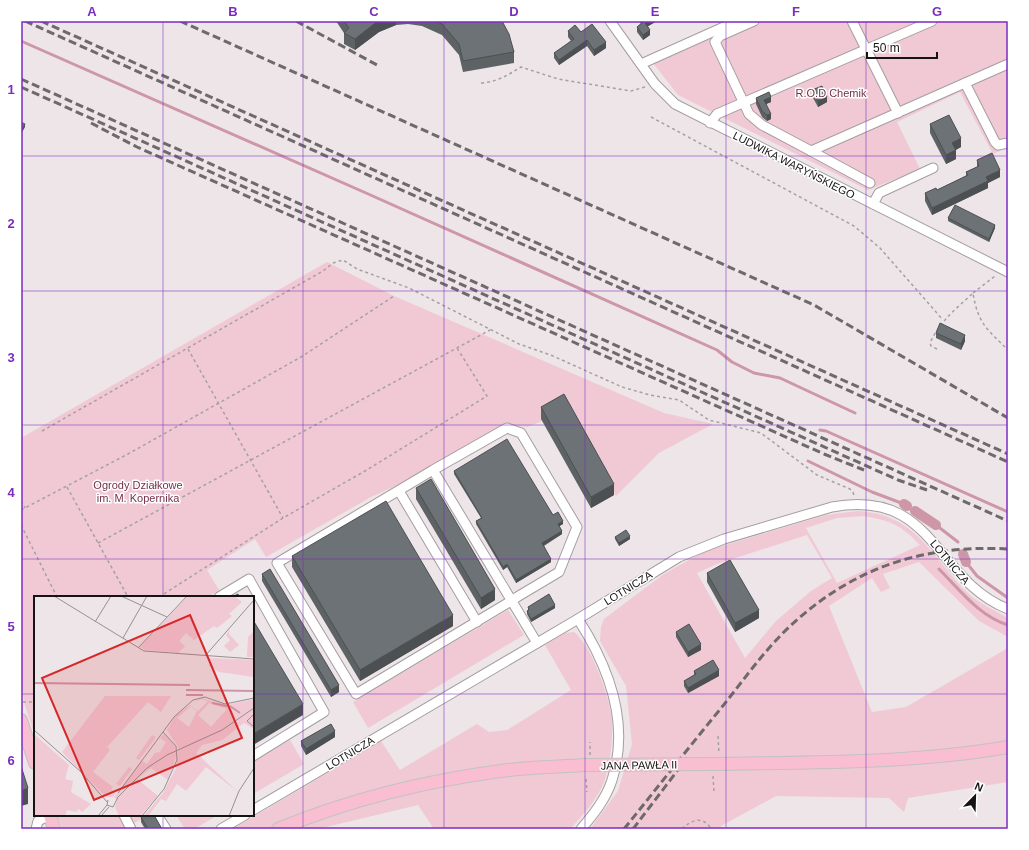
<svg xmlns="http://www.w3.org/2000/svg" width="1029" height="850" viewBox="0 0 1029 850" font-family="Arial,sans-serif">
<rect width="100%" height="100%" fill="#ede5e8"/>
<g fill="#f0c9d4" fill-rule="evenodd">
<polygon points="749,21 1008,21 1008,147 993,154 960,92 897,122 920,169 868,190 678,95 653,63"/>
<polygon points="327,262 394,296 664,413 713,424 659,453 616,496 564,403 540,417 542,421 527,427 506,424 413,478 371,497 266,557 255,539 207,570 219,590 208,597 35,597 35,735 25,706 21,682 21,438"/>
<path d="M858,511C866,512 876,513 885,516C925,530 941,569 971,596C982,605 996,611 1008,618V637L979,621L919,562L883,574L890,588L881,592L872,578L829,606L872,712L906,707L1008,648V782L908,798L904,812L889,798L776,796L721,826L720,829H590L618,791L632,744L626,686L600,641L601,627L604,619L664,574L705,551L826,515ZM864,516C892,521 901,525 920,545L837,583L806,528L837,518ZM807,535L832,578L811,591L776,621L745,658L697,573L717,564Z"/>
<polygon points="508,610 524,635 368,728 353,702"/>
<path d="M574,632C592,646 610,698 612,721C613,739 610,765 604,782C597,800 583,815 570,829H434L418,805L318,829H233L381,741L400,770L477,724L489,732L507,730L571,690L545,645L565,633Z"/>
<polygon points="290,740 304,764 253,794 253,762"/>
<polygon points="57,815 141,815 143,818 129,826 129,829 62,829"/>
<polygon points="176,815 218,815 194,829 185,829"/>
</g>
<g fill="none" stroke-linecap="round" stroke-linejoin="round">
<g stroke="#ce97a8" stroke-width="3">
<polyline points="21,41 366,193 717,350 732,362 754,373 780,378 855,413"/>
<polyline points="820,430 826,431 1008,512"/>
<polyline points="808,461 872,492 904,504"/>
<polyline points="936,525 958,542"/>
<polyline points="966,562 977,576 1008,598"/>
<path d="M939,569C960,590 979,616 1008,625"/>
</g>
<g stroke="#ce97a8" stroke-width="10">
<polyline points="904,504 907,506"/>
<polyline points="915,511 936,525"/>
<polyline points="963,554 966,562"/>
</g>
<defs>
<g id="minor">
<polyline points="610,21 655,84 675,104 1008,272"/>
<polyline points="754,21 720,36 715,42 749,114 762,125 811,151"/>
<polyline points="852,21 898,113"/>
<polyline points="641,64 737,21"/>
<polyline points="965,83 1008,64"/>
<polyline points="710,123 717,114 932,21"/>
<polyline points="870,183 811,151 965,83 995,142 998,145 1008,143"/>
<polyline points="873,204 879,193 933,168"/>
<polyline points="433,470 507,428 521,433 577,527 559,572 517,597 511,601 356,694 277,563 433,470 537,643"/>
<polyline points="399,491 477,622"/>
<polyline points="219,597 249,579 324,712 253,756"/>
<path d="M578,619C609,667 630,724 612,780C606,799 593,815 581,829"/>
<path d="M253,810L578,619L679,557L724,539L832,507C935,488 933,579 1008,609"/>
<polyline points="124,815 131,829"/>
<polyline points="157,815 166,829"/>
<polyline points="36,829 38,821 50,815"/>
<polyline points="221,829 245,815"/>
</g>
<g id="major">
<polyline points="21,720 35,763"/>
<path d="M710,764C809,762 910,764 1008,747"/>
<polyline points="50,815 54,829"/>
<path d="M278,829C349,800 424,781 501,771C529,767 557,767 586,765"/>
</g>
</defs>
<use href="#minor" stroke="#a59ea0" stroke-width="11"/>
<use href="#major" stroke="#c2c2c2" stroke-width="14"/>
<g stroke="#a6a0a2" stroke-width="1.5" stroke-dasharray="3 3" stroke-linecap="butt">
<path d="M481,83C497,82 508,75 521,67L558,79L631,91L645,87"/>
<polyline points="651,117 854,226 880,248 943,320"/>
<polyline points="973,293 995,276"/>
<polyline points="188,349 283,518"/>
<path d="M937,349L931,346L930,343C940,321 956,309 973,293C978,324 987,329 1008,350"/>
<polyline points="42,431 323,271 333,263 343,260 357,269 409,288 519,344 553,356 622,387 650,395 679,400 709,420 761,433 817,475 850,489 853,492 854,496"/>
<polyline points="67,487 128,597"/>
<polyline points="21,501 25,508"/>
<polyline points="21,510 128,454 301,357 394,296"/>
<polyline points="21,525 57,597"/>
<polyline points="98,543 490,330"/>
<polyline points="159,597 283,518 365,471 487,396 457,348"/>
<polyline points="23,702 35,702"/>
<polyline points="718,736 719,754"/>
<polyline points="590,755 590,742"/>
<polyline points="713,776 714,793"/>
<polyline points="586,779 587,792"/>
<path d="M682,829C691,820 703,815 711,829"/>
</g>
<use href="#minor" stroke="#fff" stroke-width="9"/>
<use href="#major" stroke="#f9bed2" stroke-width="12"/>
<g stroke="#6e696b" stroke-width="3" stroke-dasharray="8 4" stroke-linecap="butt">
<polyline points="25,21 1008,462"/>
<polyline points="41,21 1008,454"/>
<polyline points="180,21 814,305 1008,418"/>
<polyline points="296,21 377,65"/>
<polyline points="21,79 1008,521"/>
<polyline points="21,87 898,480 927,490"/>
<polyline points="91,123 137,147 824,454 864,470"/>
<path d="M624,829C657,788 689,747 722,707C742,682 761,655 784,632C847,570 920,544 1008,549"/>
<polyline points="633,829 687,758"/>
</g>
<defs>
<polyline id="major-bridge" points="586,765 710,764"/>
</defs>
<use href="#major-bridge" stroke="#c2c2c2" stroke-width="14" stroke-linecap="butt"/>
<use href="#major-bridge" stroke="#f9bed2" stroke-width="12"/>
</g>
<g fill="#5d6265">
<polygon points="336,21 502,21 514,52 514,63 463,72 459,55 442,35 422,26 408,24 396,25 379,32 355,50 344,44 344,33"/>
<polygon points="639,21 657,21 648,26 650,35 643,40 637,32 637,27 641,24"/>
<polygon points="568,31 581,32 606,48 594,56 587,46 559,65 554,58 554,53 571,41 568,37"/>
<polygon points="812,90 827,102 818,107 812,96"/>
<polygon points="756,98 771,102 766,104 771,119 767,121 762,117 756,104"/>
<polygon points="930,124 961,147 956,150 956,159 946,164 930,133"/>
<polygon points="977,160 1000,177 988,183 988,188 932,215 925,201 925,193 937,190 966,176 966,172 977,167"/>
<polygon points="948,218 995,228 989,242 948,221"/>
<polygon points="936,333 965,341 961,350 936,338"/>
<polygon points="541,407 614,495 591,508 541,419"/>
<polygon points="454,471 553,515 563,524 559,526 562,534 544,546 551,562 516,583 507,567 503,570 476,524 476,521 481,518 454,474"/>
<polygon points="416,488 495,600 481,609 416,499"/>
<polygon points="615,537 630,539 619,546 615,539"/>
<polygon points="292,556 453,626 360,681 292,567"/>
<polygon points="707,573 759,618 735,632 707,582"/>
<polygon points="262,574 339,692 331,697 262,581"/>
<polygon points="528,607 555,608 531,622 527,614 527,611 528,610"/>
<polygon points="676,632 701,650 688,657 676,637"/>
<polygon points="694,671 719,676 688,693 684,686 684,681 694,675"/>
<polygon points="335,737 306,755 301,746 301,741"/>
<polygon points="141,817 162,829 145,829 141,822"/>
</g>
<g fill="#4c5052">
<polygon points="378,21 396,21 396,25 379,32 355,50 355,39"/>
<polygon points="648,21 657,21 645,28 645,23"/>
<polygon points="650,30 650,35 643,40 643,35"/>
<polygon points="587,40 587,46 559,65 559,60"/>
<polygon points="606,42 606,48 594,56 594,50"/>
<polygon points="771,97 771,102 764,105 764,100"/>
<polygon points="827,97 827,102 818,107 818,101"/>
<polygon points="771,114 771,119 767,121 767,115"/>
<polygon points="25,124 25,127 21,134 21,132"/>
<polygon points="961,138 961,147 952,151 952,143"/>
<polygon points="956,150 956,159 946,164 946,155"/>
<polygon points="1000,170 1000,177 988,183 988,188 932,215 932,208 986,177"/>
<polygon points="995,225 995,228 989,242 989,239"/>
<polygon points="965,335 965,341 961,350 961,344"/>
<polygon points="614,484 614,495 591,508 591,497"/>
<polygon points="563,521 563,524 558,527 558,524"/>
<polygon points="562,531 562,534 542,546 542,543"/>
<polygon points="630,536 630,539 619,546 619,543"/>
<polygon points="551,559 551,562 516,583 516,580"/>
<polygon points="507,564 507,567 503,570 503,567"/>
<polygon points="495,589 495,600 481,609 481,598"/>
<polygon points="555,605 555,608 531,622 531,619"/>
<polygon points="759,610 759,618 735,632 735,623"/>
<polygon points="453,615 453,626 360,681 360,670"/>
<polygon points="701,644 701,650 688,657 688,652"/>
<polygon points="719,670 719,676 688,693 688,688"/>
<polygon points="339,685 339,692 331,697 331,690"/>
<polygon points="303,704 303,715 253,745 253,734"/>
<polygon points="335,731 335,737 306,755 306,749"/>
<polygon points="28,788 28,804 21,806 21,791"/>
</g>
<g fill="#6c7275" stroke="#4c5052">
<polygon points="344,21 378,21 355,39 344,33 349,28"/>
<polygon points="435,21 502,21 509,34 514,52 463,61 459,44 442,24"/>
<polygon points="642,21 648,21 645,23 650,30 643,35 637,27 643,22"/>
<polygon points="592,24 606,42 594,50 587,40 559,60 554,53 574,39 568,31 575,25 581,32"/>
<polygon points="822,86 827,97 818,101 812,90"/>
<polygon points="769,92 771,97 764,100 771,114 767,115 762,111 756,98"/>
<polygon points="949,115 961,138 952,143 956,150 946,155 930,124"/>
<polygon points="21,122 25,124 21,132"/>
<polygon points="992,153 1000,170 986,177 988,181 932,208 925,193 936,188 937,190 968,175 966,172 979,166 977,160"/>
<polygon points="955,205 995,225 989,239 948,218"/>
<polygon points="940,323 965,335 961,344 936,333"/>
<polygon points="564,394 614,484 591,497 541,407"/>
<polygon points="507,439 553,515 558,512 563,521 558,524 562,531 542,543 551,559 516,580 507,564 503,567 476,521 482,518 454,471"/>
<polygon points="431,479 495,589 481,598 416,488"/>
<polygon points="386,501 453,615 360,670 292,556"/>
<polygon points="626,530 630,536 619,543 615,537"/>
<polygon points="730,560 759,610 735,623 707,573"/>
<polygon points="270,569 339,685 331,690 262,574"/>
<polygon points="238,594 239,597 232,597"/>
<polygon points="549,594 555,605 531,619 527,611 529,610 528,607"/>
<polygon points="253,620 303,704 253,734"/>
<polygon points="689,624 701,644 688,652 676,632"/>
<polygon points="713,660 719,670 688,688 684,681 696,674 694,671"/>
<polygon points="331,724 335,731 306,749 301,741"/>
<polygon points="21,766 28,788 21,791"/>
<polygon points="144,815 154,815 162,829 148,829 141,817"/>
</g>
<path fill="none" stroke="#7b2cbf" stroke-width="1" stroke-opacity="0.55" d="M163,21V597M303,21V829M444,21V829M585,21V829M726,21V829M866,21V829M21,156H1008M21,291H1008M21,425H1008M21,559H1008M21,694H35M253,694H1008M163,815V829"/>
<g text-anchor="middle" stroke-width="3" stroke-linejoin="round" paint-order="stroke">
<g font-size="11" fill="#74314a" stroke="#fff">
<text x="831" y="97">R.O.D Chemik</text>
<text x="138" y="489">Ogrody Działkowe<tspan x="138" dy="13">im. M. Kopernika</tspan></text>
</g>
<g font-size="11" fill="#161314" stroke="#fff">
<text transform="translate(794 165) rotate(27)" y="4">LUDWIKA WARYŃSKIEGO</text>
<text transform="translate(950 562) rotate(50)" y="4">LOTNICZA</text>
<text transform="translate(628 588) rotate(-32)" y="4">LOTNICZA</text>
<text transform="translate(350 753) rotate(-31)" y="4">LOTNICZA</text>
<text transform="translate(639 765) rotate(-1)" y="4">JANA PAWŁA II</text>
</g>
</g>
<g transform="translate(34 596)">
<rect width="220" height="220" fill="#ede5e8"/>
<path d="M154,0H200L208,6L195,18L198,20L183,32L180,30L160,44L152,37L145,45L151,50L144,57L111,54L106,51ZM196,33L195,38L205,49L196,56L190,50L196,44L192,39ZM220,35V61H213L214,41ZM175,62L220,64V81L185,76L175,70ZM71,100H137L127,116L114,106L73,151L76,154L59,176L79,191L77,193L82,197L79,201H72L28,156ZM167,102L191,109L220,103V133L210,127L188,144L168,149L162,157L203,195L172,171L152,195L143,188L132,205L127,203L114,220H110L129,197L142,172L144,151L133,134L143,118ZM167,103L174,105L164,115L156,109ZM175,107L193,113L177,131L164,119ZM157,110L163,115L155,131L143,122ZM130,138L140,148L143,158L134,184L117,172L103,183L124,200L106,220H85L81,211L83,204L80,201L108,165L113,168L121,157L126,156L132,146L126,142ZM1,139L35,169L31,183L39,185L37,196L57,208L48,216L45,213L42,216L33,214L31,220H0ZM118,139L122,141L105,164L102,162ZM95,171L98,173L86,190L82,188Z" fill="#f0c9d4" fill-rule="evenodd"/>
<path fill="none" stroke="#ce97a8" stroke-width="2" d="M0,87L156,89M152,94L220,95M152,99H169M178,107L193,110M196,110L206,117"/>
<path fill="none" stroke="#979193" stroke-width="1" d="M20,0L110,55L220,63M87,0L133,21M61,26L77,0M89,42L113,0M104,52L153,0M171,60L220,4M220,118L213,125L220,131M0,134L47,176L73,206M84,197L140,121L159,104L171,101L191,108L220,102M74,204L73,209L79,211L84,201L113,172L133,159L188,134L220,112M64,220L73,209M67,220L75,211M108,220L130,193L143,164L142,150L129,136M195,220L205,195L220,172"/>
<path fill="#d62828" fill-opacity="0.15" stroke="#d62828" stroke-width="2" d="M156,19L208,142L60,204L8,82Z"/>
<rect width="220" height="220" fill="none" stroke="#161314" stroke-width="2"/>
</g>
<rect width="1029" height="850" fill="none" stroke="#ffffff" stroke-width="44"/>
<g transform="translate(975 796) rotate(23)" stroke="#ffffff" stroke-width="3" paint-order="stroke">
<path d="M0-3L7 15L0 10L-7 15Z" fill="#161314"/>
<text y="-6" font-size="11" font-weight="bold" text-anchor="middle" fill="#161314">N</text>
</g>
<path d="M867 52v6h70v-6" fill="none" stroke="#161314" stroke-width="2"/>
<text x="873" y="52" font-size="12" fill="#161314" stroke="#ffffff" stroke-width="3" paint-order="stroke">50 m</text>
<rect x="22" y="22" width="985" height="806" fill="none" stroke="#7b2cbf" stroke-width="1.5"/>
<g font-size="13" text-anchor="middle" font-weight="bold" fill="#7b2cbf">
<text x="92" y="16">A</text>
<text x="233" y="16">B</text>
<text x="374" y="16">C</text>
<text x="514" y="16">D</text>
<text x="655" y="16">E</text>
<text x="796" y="16">F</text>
<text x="937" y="16">G</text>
<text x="11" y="94">1</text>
<text x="11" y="228">2</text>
<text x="11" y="362">3</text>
<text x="11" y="497">4</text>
<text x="11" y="631">5</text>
<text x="11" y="765">6</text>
</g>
</svg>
